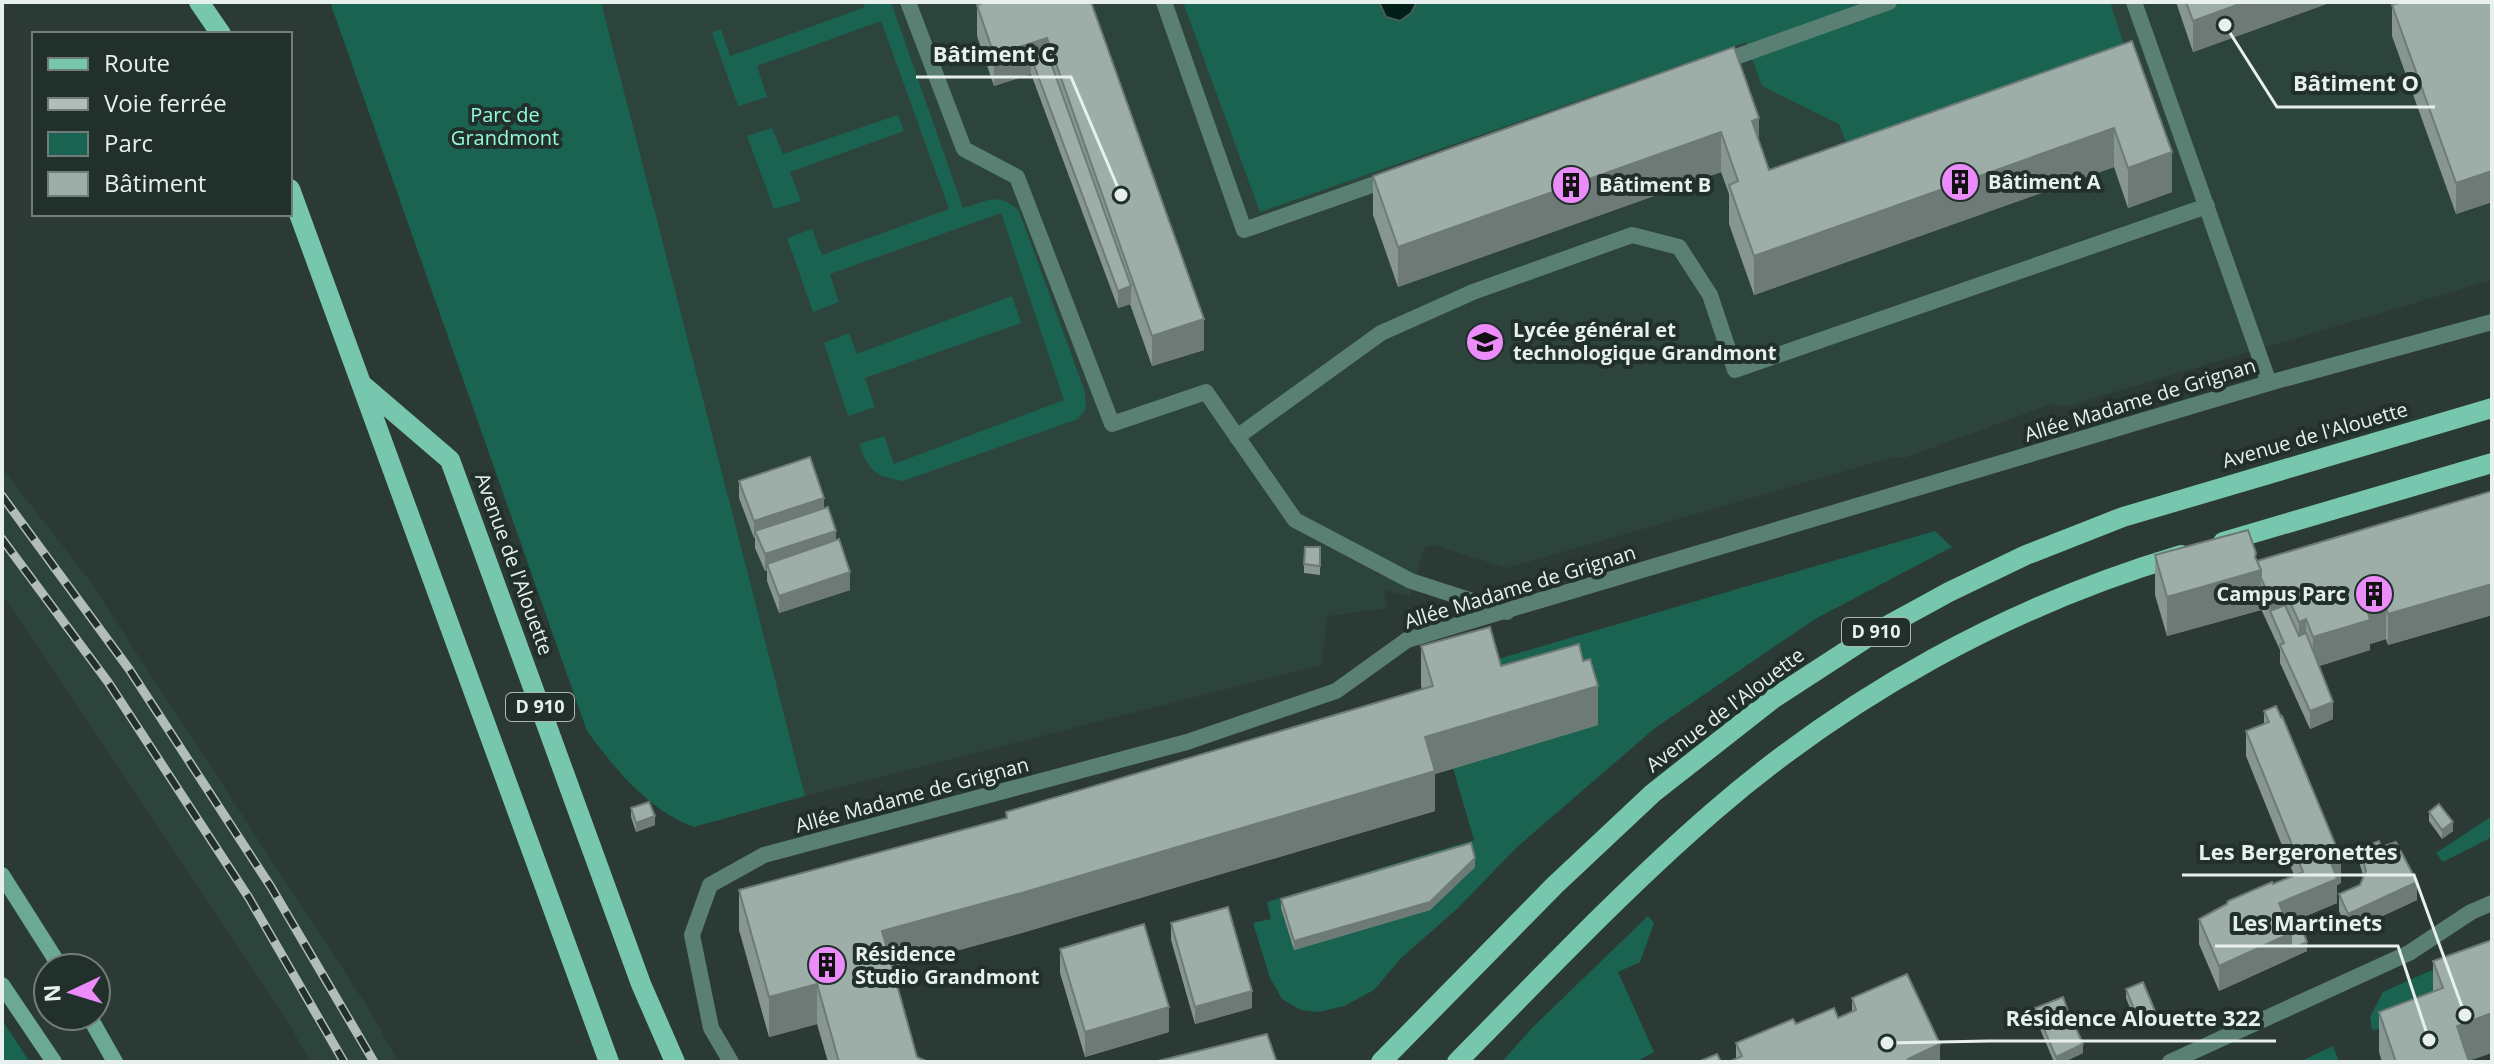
<svg xmlns="http://www.w3.org/2000/svg" width="2494" height="1064" viewBox="0 0 2494 1064" font-family="'Open Sans',sans-serif">
<rect width="100%" height="100%" fill="#2c3a35"/>
<g fill="#2d443c">
<polygon points="601,2 2492,2 2492,280 2064,407 2052,404 1904,458 1894,457 1507,568 1433,545 1424,548 1410,596 1383,590 1388,608 1328,616 1321,665 805,796"/>
<polygon points="2,468 87,577 372,1014 398,1062 311,1062 283,1014 2,594"/>
</g>
<g fill="#1a6351">
<path d="M330,2H601L805,796L694,827C648,810 615,769 587,731Z"/>
<path d="M863,2H891L963,208C988,201 998,191 1019,211L1085,392L1086,409L1078,419L903,481C874,476 869,471 859,444L884,436L894,464L1064,400L1001,213L830,274L839,302L813,312L787,238L812,229L822,255L949,209L881,21L757,66L767,97L738,106L712,33L721,29L730,56L865,7Z"/>
<polygon points="1183,2 2110,2 2125,48 1848,148 1839,124 1762,86 1746,42 1260,212"/>
<polygon points="898,115 904,131 790,172 801,201 774,209 747,136 772,128 783,154"/>
<polygon points="1012,296 1021,323 865,378 875,407 848,416 824,343 849,333 857,354"/>
<polygon points="1935,531 1952,547 1815,619 1655,728 1516,848 1458,908 1400,959 1374,990 1344,1006 1318,1012 1301,1010 1282,999 1270,978 1253,923 1271,919 1267,902 1474,840 1453,768 1597,725 1501,706 1498,659"/>
<polygon points="2492,816 2492,837 2443,862 2436,853"/>
<polygon points="1648,916 1654,923 1640,962 1618,972 1654,1052 1636,1062 1502,1062 1532,1028"/>
<polygon points="2492,943 2492,968 2384,1028 2372,1030 2370,1017 2383,992"/>
<polygon points="2,1020 29,1061 28,1062 2,1062"/>
<polygon points="2333,1046 2339,1062 2299,1062"/>
</g>
<polygon fill="#012018" stroke="#465e58" stroke-width="2" points="1379,2 1417,2 1411,13 1400,21 1386,17"/>
<g fill="none" stroke-linecap="round" stroke-linejoin="round">
<g stroke="#5a7f73" stroke-width="16">
<polyline points="908,2 964,149 1017,177 1112,424 1206,392 1295,520 1411,581 1507,612"/>
<polyline points="2134,2 2269,383"/>
<polyline points="1237,437 1381,333 1473,292 1632,235 1679,247 1710,295 1735,370 2207,206"/>
</g>
<g stroke="#5a7f73" stroke-width="16">
<polyline points="1164,2 1244,230 1392,178"/>
<polyline points="1719,63 1889,2"/>
<polyline points="731,1062 711,1028 692,935 710,885 764,855 1187,742 1336,691 1407,640 2269,383 2492,322"/>
<polyline points="2170,1062 2409,953 2471,912 2492,903"/>
</g>
<g stroke="#6ba895" stroke-width="16">
<polyline points="2,875 61,968"/>
<polyline points="2,985 54,1062"/>
<polyline points="89,1016 115,1062"/>
</g>
<g stroke="#77c7af" stroke-width="20">
<polyline points="199,2 221,34"/>
<polyline points="290,189 609,1062"/>
<polyline points="365,387 450,460 641,984 675,1062"/>
<polyline points="2223,542 2492,463"/>
<polyline points="1381,1062 1555,885 1653,793 1774,698 1874,633 1949,592 2026,555 2123,517 2492,408"/>
<path d="M1457,1062C1541,977 1623,890 1713,812C1848,695 2009,606 2181,555"/>
</g>
<defs>
<g id="rail">
<polyline points="2,496 129,669 271,887 374,1062"/>
<polyline points="2,539 108,682 249,898 344,1062"/>
</g>
</defs>
<use href="#rail" stroke="#b2bcb8" stroke-width="9"/>
<use href="#rail" stroke="#22302b" stroke-width="6" stroke-dasharray="18" stroke-linecap="butt"/>
</g>
<g fill="#879690">
<polygon points="976,2 1091,2 1204,350 1152,366 1130,304 1118,308 1031,74 994,86 977,36 977,7"/>
<polygon points="2176,2 2332,2 2193,52"/>
<polygon points="2492,2 2492,202 2456,214 2392,36 2392,5"/>
<polygon points="2132,41 2172,192 2128,208 2114,167 1754,295 1729,224 1729,194 1721,172 1398,287 1373,215 1373,176 1734,47 1759,143 1769,170"/>
<polygon points="739,481 824,508 836,539 850,590 779,613 767,581 767,571 765,571 755,548 755,538 754,538 739,498"/>
<polygon points="2492,491 2492,615 2388,645 2386,639 2370,644 2370,650 2319,666 2333,719 2310,729 2280,663 2280,650 2261,609 2261,610 2167,636 2155,595 2155,555 2256,559 2257,561"/>
<polygon points="1320,547 1320,575 1304,573 1304,564"/>
<polygon points="1421,646 1501,666 1598,725 1435,774 1435,811 1025,932 892,968 917,1057 928,1062 828,1062 817,1024 769,1037 739,930 739,890 1006,818 1006,812 1422,689 1421,686"/>
<polygon points="2264,711 2341,883 2337,885 2337,903 2299,919 2307,951 2219,991 2199,944 2199,919 2227,904 2294,875 2246,756 2246,731 2264,724"/>
<polygon points="631,808 655,825 636,832 631,817"/>
<polygon points="2429,812 2453,831 2442,839 2429,821"/>
<polygon points="2381,847 2417,900 2348,932 2339,911 2339,894 2360,885 2364,878 2360,865 2360,848"/>
<polygon points="1475,867 1430,910 1294,950 1281,908 1281,899"/>
<polygon points="1171,923 1252,1008 1195,1024 1171,940"/>
<polygon points="1060,949 1169,1032 1085,1057 1060,973"/>
<polygon points="2433,961 2469,1062 2382,1062 2379,1052 2379,1012 2433,992"/>
<polygon points="2126,989 2155,1020 2138,1028 2126,998"/>
<polygon points="1852,998 1940,1062 1736,1059 1736,1043 1796,1024 1838,1018 1852,1012"/>
<polygon points="2035,1008 2068,1011 2076,1020 2074,1023 2083,1053 2064,1062 2054,1062 2035,1017"/>
</g>
<g fill="#6e7a76">
<polygon points="2245,2 2332,2 2193,52 2193,21"/>
<polygon points="1047,38 1047,69 1031,57 1031,74 994,86 994,55"/>
<polygon points="1759,118 1759,158 1752,121"/>
<polygon points="2114,128 2114,167 1754,295 1754,256"/>
<polygon points="1721,132 1721,172 1398,287 1398,247"/>
<polygon points="2172,152 2172,192 2128,208 2128,168"/>
<polygon points="2492,171 2492,202 2456,214 2456,183"/>
<polygon points="1131,286 1131,304 1118,308 1118,291"/>
<polygon points="1204,319 1204,350 1152,366 1152,336"/>
<polygon points="824,498 824,515 755,531 755,538 754,538 754,521"/>
<polygon points="836,531 836,548 767,564 767,571 765,571 765,554"/>
<polygon points="2256,553 2256,568 2261,570 2261,610 2167,636 2167,597"/>
<polygon points="850,572 850,590 779,613 779,596"/>
<polygon points="2492,584 2492,615 2388,645 2388,614"/>
<polygon points="2285,591 2285,622 2270,611 2270,598"/>
<polygon points="2386,608 2386,639 2370,644 2370,650 2313,668 2313,637 2368,613"/>
<polygon points="2306,619 2306,650 2299,653 2299,622"/>
<polygon points="1598,686 1598,725 1435,774 1435,811 1025,932 882,971 882,931 1425,737"/>
<polygon points="2333,702 2333,719 2310,729 2310,711"/>
<polygon points="655,816 655,825 636,832 636,823"/>
<polygon points="2453,822 2453,831 2442,839 2442,830"/>
<polygon points="1475,858 1475,867 1430,910 1294,950 1294,941"/>
<polygon points="2341,858 2341,883 2337,885 2337,903 2282,926 2279,903 2331,863"/>
<polygon points="2417,882 2417,900 2348,932 2348,914"/>
<polygon points="2291,933 2307,942 2307,951 2219,991 2219,966"/>
<polygon points="817,984 817,1024 769,1037 769,997"/>
<polygon points="1252,991 1252,1008 1195,1024 1195,1007"/>
<polygon points="1169,1007 1169,1032 1085,1057 1085,1032"/>
<polygon points="2155,1011 2155,1020 2138,1028 2138,1019"/>
<polygon points="2492,1013 2492,1053 2466,1062 2457,1026"/>
<polygon points="1940,1044 1940,1062 1907,1062 1908,1059"/>
<polygon points="2083,1044 2083,1053 2064,1062 2056,1062 2056,1057"/>
</g>
<g fill="#9daea8" stroke="#6e7a76" stroke-width="2">
<polygon points="985,2 1091,2 1204,319 1152,336 1047,38 994,55 977,5"/>
<polygon points="2186,2 2245,2 2193,21"/>
<polygon points="2402,2 2492,2 2492,171 2456,183 2392,5"/>
<polygon points="2132,41 2172,152 2128,168 2114,128 1754,256 1729,185 1738,181 1721,132 1398,247 1373,176 1734,47 1759,118 1752,121 1769,170"/>
<polygon points="1047,52 1131,286 1118,291 1031,57"/>
<polygon points="810,457 824,498 754,521 739,481"/>
<polygon points="2492,491 2492,584 2388,614 2386,608 2368,613 2370,620 2313,637 2306,619 2299,622 2285,591 2270,598 2261,578 2261,570 2257,561"/>
<polygon points="828,507 836,531 765,554 755,531"/>
<polygon points="2248,530 2256,553 2255,557 2261,570 2167,597 2155,555"/>
<polygon points="839,539 850,572 779,596 767,564"/>
<polygon points="1305,547 1320,547 1320,566 1304,564"/>
<polygon points="2285,605 2299,636 2306,633 2333,702 2310,711 2280,645 2284,643 2270,611"/>
<polygon points="1490,627 1501,666 1579,644 1583,661 1590,659 1598,686 1425,737 1435,771 1025,892 882,931 917,1057 928,1062 839,1062 817,984 769,997 739,890 1007,818 1006,812 1433,686 1421,646"/>
<polygon points="2276,706 2281,717 2282,716 2341,858 2331,863 2337,879 2279,903 2291,933 2219,966 2199,919 2227,904 2228,901 2272,882 2273,884 2303,872 2246,731 2269,722 2264,711"/>
<polygon points="649,802 655,816 636,823 631,808"/>
<polygon points="2439,804 2453,822 2442,830 2429,812"/>
<polygon points="2379,841 2381,847 2396,842 2417,882 2348,914 2339,894 2360,885 2366,871 2360,848"/>
<polygon points="1471,843 1475,858 1430,902 1294,941 1281,899"/>
<polygon points="1228,907 1252,991 1195,1007 1171,923"/>
<polygon points="2296,912 2307,942 2291,949 2291,933 2285,916"/>
<polygon points="1144,924 1169,1007 1085,1032 1060,949"/>
<polygon points="2492,940 2492,1013 2457,1026 2469,1062 2396,1062 2379,1012 2443,988 2433,961"/>
<polygon points="1907,974 1940,1044 1908,1059 1907,1062 1729,1062 1742,1056 1736,1043 1793,1019 1796,1024 1834,1008 1838,1018 1856,1010 1852,998"/>
<polygon points="2143,982 2155,1011 2138,1019 2126,989"/>
<polygon points="2063,997 2068,1011 2076,1012 2072,1019 2083,1044 2056,1057 2035,1008"/>
<polygon points="1267,1034 1276,1060 1275,1062 1154,1062"/>
<polygon points="1717,1054 1721,1062 1698,1062"/>
</g>
<defs>
<symbol id="building-disc" viewBox="-11 -11 22 22"><circle r="9.5" fill="#ec8cfa" stroke="#22302b"/><path d="M-4-6H4V6H1V3H-1V6H-4ZM-2.5-4.3h1.7v1.8h-1.7ZM.8-4.3h1.7v1.8H.8ZM-2.5-1h1.7V.8h-1.7ZM.8-1h1.7V.8H.8Z" fill="#111"/></symbol>
<symbol id="school-disc" viewBox="-11 -11 22 22"><circle r="9.5" fill="#ec8cfa" stroke="#22302b"/><path d="M0-5L7-2L0 1L-7-2ZM-4 1L0 2.5L4 1V4Q0 6-4 4Z" fill="#111"/></symbol>
</defs>
<g fill-rule="evenodd">
<use href="#building-disc" x="1938" y="160" width="44" height="44"/>
<use href="#building-disc" x="1549" y="163" width="44" height="44"/>
<use href="#school-disc" x="1463" y="320" width="44" height="44"/>
<use href="#building-disc" x="2352" y="572" width="44" height="44"/>
<use href="#building-disc" x="805" y="943" width="44" height="44"/>
</g>
<g text-anchor="middle" stroke-width="8" stroke-linejoin="round" paint-order="stroke">
<g fill="#22302b" stroke="#acb6b3" stroke-width="2">
<rect x="1842" y="618" width="68" height="28" rx="6"/>
<rect x="506" y="693" width="68" height="28" rx="6"/>
</g>
<g font-size="18" font-weight="bold" fill="#e7f0ed">
<text x="1876" y="638">D 910</text>
<text x="540" y="713">D 910</text>
</g>
<g font-size="20" fill="#94fadb" stroke="#22302b">
<text x="505" y="122">Parc de<tspan x="505" dy="23">Grandmont</tspan></text>
</g>
<g font-size="20" font-weight="bold" fill="#e7f0ed" stroke="#22302b" text-anchor="start">
<text x="1988" y="189">Bâtiment A</text>
<text x="1599" y="192">Bâtiment B</text>
<text x="1513" y="337">Lycée général et<tspan x="1513" dy="23">technologique Grandmont</tspan></text>
<text x="2346" y="601" text-anchor="end">Campus Parc</text>
<text x="855" y="961">Résidence<tspan x="855" dy="23">Studio Grandmont</tspan></text>
</g>
<g font-size="20" fill="#e7f0ed" stroke="#22302b">
<text transform="translate(2140 400) rotate(-17)" y="7">Allée Madame de Grignan</text>
<text transform="translate(2315 435) rotate(-16)" y="7">Avenue de l'Alouette</text>
<text transform="translate(514 564) rotate(70)" y="7">Avenue de l'Alouette</text>
<text transform="translate(1520 587) rotate(-17)" y="7">Allée Madame de Grignan</text>
<text transform="translate(1725 710) rotate(-37)" y="7">Avenue de l'Alouette</text>
<text transform="translate(912 795) rotate(-15)" y="7">Allée Madame de Grignan</text>
</g>
</g>
<path fill="none" stroke="#e7f0ed" stroke-width="3" d="M1121 195L1071 77H916M2225 25L2277 107H2435M2465 1015L2414 875H2182M2429 1040L2398 946H2215M1887 1043L1989 1041H2276"/>
<g fill="#e7f0ed" stroke="#22302b" stroke-width="3">
<circle cx="1121" cy="195" r="8"/>
<circle cx="2225" cy="25" r="8"/>
<circle cx="2465" cy="1015" r="8"/>
<circle cx="2429" cy="1040" r="8"/>
<circle cx="1887" cy="1043" r="8"/>
</g>
<g font-size="22" text-anchor="middle" font-weight="bold" fill="#e7f0ed" stroke="#22302b" stroke-width="8" stroke-linejoin="round" paint-order="stroke">
<text x="994" y="62">Bâtiment C</text>
<text x="2356" y="91">Bâtiment O</text>
<text x="2298" y="860">Les Bergeronettes</text>
<text x="2307" y="931">Les Martinets</text>
<text x="2133" y="1026">Résidence Alouette 322</text>
</g>
<rect width="2494" height="1064" fill="none" stroke="#e7f0ed" stroke-width="8"/>
<rect x="32" y="32" width="260" height="184" fill="#22302b" stroke="#717d79" stroke-width="2"/>
<rect x="48" y="58" width="40" height="12" fill="#77c7af" stroke="#717d79" stroke-width="2"/>
<text x="104" y="72" font-size="24" fill="#e7f0ed">Route</text>
<rect x="48" y="98" width="40" height="12" fill="#b2bcb8" stroke="#717d79" stroke-width="2"/>
<text x="104" y="112" font-size="24" fill="#e7f0ed">Voie ferrée</text>
<rect x="48" y="132" width="40" height="24" fill="#1a6351" stroke="#717d79" stroke-width="2"/>
<text x="104" y="152" font-size="24" fill="#e7f0ed">Parc</text>
<rect x="48" y="172" width="40" height="24" fill="#9daea8" stroke="#717d79" stroke-width="2"/>
<text x="104" y="192" font-size="24" fill="#e7f0ed">Bâtiment</text>
<g transform="translate(72 992) rotate(266)"><circle r="38" fill="#22302b" stroke="#717d79" stroke-width="2"/>
<path d="M0-6L14 30L0 20L-14 30Z" fill="#ec8cfa"/>
<text y="-12" font-size="22" font-weight="bold" text-anchor="middle" fill="#e7f0ed">N</text>
</g>
</svg>
